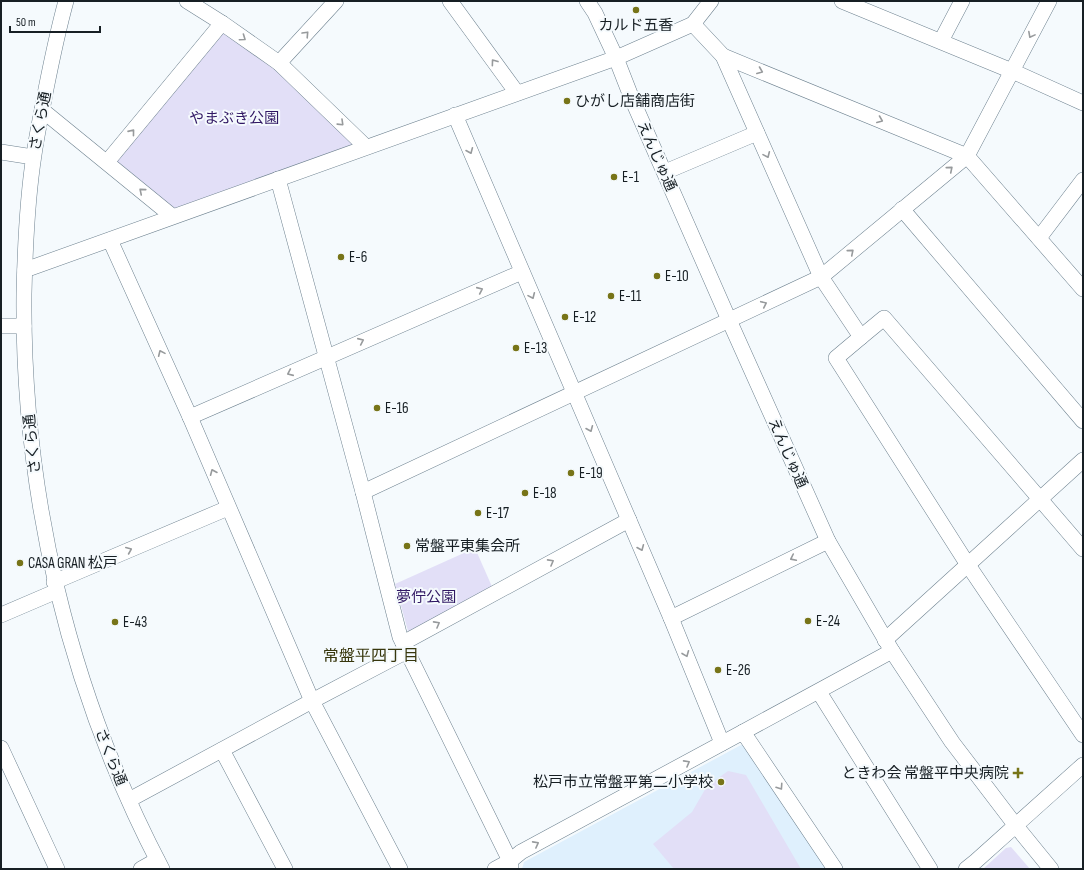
<svg xmlns="http://www.w3.org/2000/svg" width="1084" height="870" viewBox="0 0 1084 870" font-family="'Sofia Sans Condensed','Noto Sans JP',sans-serif">
<rect width="100%" height="100%" fill="#f5fafd"/>
<polygon fill="#dff0fd" points="741,745 746,746 829,869 522,869 524,862"/>
<g fill="#e2dff7">
<polygon points="225,32 268,61 353,141 351,146 175,209 172,208 118,165 118,159 220,33"/>
<polygon points="475,548 493,589 414,632 408,631 395,584"/>
<polygon points="728,771 746,775 801,869 674,869 653,844 692,812 707,786"/>
<polygon points="1011,847 1030,869 983,869 1006,848"/>
</g>
<g fill="none" stroke-linecap="round" stroke-linejoin="round">
<defs>
<g id="minor">
<path d="M66,1C58,30 52,59 46,89C42,111 37,133 34,155C27,200 25,248 24,294C22,494 69,692 162,869"/>
<polyline points="187,1 222,23 279,63 366,147"/>
<polyline points="450,1 517,93"/>
<polyline points="587,1 595,13 616,58 632,99 729,320 828,541 892,651 952,742 1016,826 1051,869"/>
<polyline points="711,1 693,24 723,56 821,277 861,337 884,318 1083,549"/>
<polyline points="842,1 1012,71 1083,103"/>
<polyline points="941,41 962,1"/>
<polyline points="723,56 967,156 1083,289"/>
<polyline points="279,63 336,1"/>
<polyline points="42,110 172,216"/>
<polyline points="455,115 671,618 722,743"/>
<polyline points="1,152 33,157"/>
<polyline points="107,162 222,23"/>
<polyline points="665,172 757,133"/>
<polyline points="278,179 363,492 400,637 510,861 495,869"/>
<polyline points="902,209 1083,421"/>
<polyline points="1039,238 1083,180"/>
<polyline points="110,240 190,417 312,701 400,869"/>
<polyline points="25,270 616,58 693,24"/>
<polyline points="1,326 24,326"/>
<polyline points="861,337 836,358 968,565 1083,735"/>
<polyline points="190,417 522,272"/>
<polyline points="363,492 821,277 967,156 1049,1"/>
<polyline points="54,582 228,508"/>
<polyline points="1,615 57,591"/>
<polyline points="671,618 828,541"/>
<polyline points="885,640 1083,460"/>
<polyline points="403,643 629,520"/>
<polyline points="819,692 930,869"/>
<polyline points="743,732 892,651"/>
<polyline points="1,748 57,869"/>
<polyline points="222,750 285,869"/>
<polyline points="129,800 312,701 407,651"/>
<polyline points="141,869 157,860"/>
<polyline points="511,869 510,861 521,852 743,732 835,869"/>
<polyline points="966,869 976,861 1083,765"/>
</g>
</defs>
<use href="#minor" stroke="#6d818f" stroke-width="16"/>
<use href="#minor" stroke="#fff" stroke-width="15"/>
</g>
<defs><path id="oneway-chevron" d="M-2-3.5L2.5 0L-2 3.5" fill="none" stroke-width="1.6" stroke-linecap="round" stroke-linejoin="round"/></defs>
<g stroke="#979a9c">
<use href="#oneway-chevron" transform="translate(306 34) rotate(-47)"/>
<use href="#oneway-chevron" transform="translate(1031 35) rotate(118)"/>
<use href="#oneway-chevron" transform="translate(243 38) rotate(35)"/>
<use href="#oneway-chevron" transform="translate(494 62) rotate(-126)"/>
<use href="#oneway-chevron" transform="translate(760 71) rotate(22)"/>
<use href="#oneway-chevron" transform="translate(880 120) rotate(22)"/>
<use href="#oneway-chevron" transform="translate(341 123) rotate(44)"/>
<use href="#oneway-chevron" transform="translate(132 132) rotate(-51)"/>
<use href="#oneway-chevron" transform="translate(470 151) rotate(67)"/>
<use href="#oneway-chevron" transform="translate(767 155) rotate(66)"/>
<use href="#oneway-chevron" transform="translate(950 169) rotate(-40)"/>
<use href="#oneway-chevron" transform="translate(142 191) rotate(-140)"/>
<use href="#oneway-chevron" transform="translate(851 252) rotate(-40)"/>
<use href="#oneway-chevron" transform="translate(480 290) rotate(-24)"/>
<use href="#oneway-chevron" transform="translate(532 296) rotate(66)"/>
<use href="#oneway-chevron" transform="translate(764 304) rotate(-25)"/>
<use href="#oneway-chevron" transform="translate(361 341) rotate(-24)"/>
<use href="#oneway-chevron" transform="translate(161 353) rotate(-114)"/>
<use href="#oneway-chevron" transform="translate(290 373) rotate(156)"/>
<use href="#oneway-chevron" transform="translate(590 429) rotate(67)"/>
<use href="#oneway-chevron" transform="translate(213 472) rotate(-113)"/>
<use href="#oneway-chevron" transform="translate(641 548) rotate(67)"/>
<use href="#oneway-chevron" transform="translate(129 550) rotate(-23)"/>
<use href="#oneway-chevron" transform="translate(793 558) rotate(154)"/>
<use href="#oneway-chevron" transform="translate(551 562) rotate(-29)"/>
<use href="#oneway-chevron" transform="translate(437 624) rotate(-29)"/>
<use href="#oneway-chevron" transform="translate(686 654) rotate(68)"/>
<use href="#oneway-chevron" transform="translate(687 763) rotate(-29)"/>
<use href="#oneway-chevron" transform="translate(780 787) rotate(56)"/>
<use href="#oneway-chevron" transform="translate(536 844) rotate(-28)"/>
</g>
<g fill="#777418" stroke="#f5fafd" stroke-width="1.5">
<circle cx="636" cy="10" r="4"/>
<circle cx="567" cy="101" r="4"/>
<circle cx="614" cy="177" r="4"/>
<circle cx="341" cy="257" r="4"/>
<circle cx="657" cy="276" r="4"/>
<circle cx="611" cy="296" r="4"/>
<circle cx="565" cy="317" r="4"/>
<circle cx="516" cy="348" r="4"/>
<circle cx="377" cy="408" r="4"/>
<circle cx="571" cy="473" r="4"/>
<circle cx="525" cy="493" r="4"/>
<circle cx="478" cy="513" r="4"/>
<circle cx="407" cy="546" r="4"/>
<circle cx="20" cy="563" r="4"/>
<circle cx="808" cy="621" r="4"/>
<circle cx="115" cy="622" r="4"/>
<circle cx="718" cy="670" r="4"/>
<path d="M1016 767h4v4h4v4h-4v4h-4v-4h-4v-4h4z"/>
<circle cx="721" cy="782" r="4"/>
</g>
<g text-anchor="middle" stroke-width="4" stroke-linejoin="round" paint-order="stroke">
<g font-size="15" fill="#171f24" stroke="#f5fafd" text-anchor="start">
<text x="636" y="30" text-anchor="middle">カルド五香</text>
<text x="575" y="106">ひがし店舗商店街</text>
<text x="622" y="182">E-1</text>
<text x="349" y="262">E-6</text>
<text x="665" y="281">E-10</text>
<text x="619" y="301">E-11</text>
<text x="573" y="322">E-12</text>
<text x="524" y="353">E-13</text>
<text x="385" y="413">E-16</text>
<text x="579" y="478">E-19</text>
<text x="533" y="498">E-18</text>
<text x="486" y="518">E-17</text>
<text x="415" y="551">常盤平東集会所</text>
<text x="28" y="568">CASA GRAN 松戸</text>
<text x="816" y="626">E-24</text>
<text x="123" y="627">E-43</text>
<text x="726" y="675">E-26</text>
<text x="1009" y="778" text-anchor="end">ときわ会 常盤平中央病院</text>
<text x="713" y="787" text-anchor="end">松戸市立常盤平第二小学校</text>
</g>
<g font-size="15" fill="#311864" stroke="#f5fafd">
<text x="234" y="123">やまぶき公園</text>
<text x="426" y="602">夢佇公園</text>
</g>
<g font-size="15" fill="#171f24" stroke="#f5fafd">
<text transform="translate(40 121) rotate(-79)" y="5">さくら通</text>
<text transform="translate(657 156) rotate(66)" y="5">えんじゅ通</text>
<text transform="translate(32 444) rotate(-96)" y="5">さくら通</text>
<text transform="translate(788 453) rotate(66)" y="5">えんじゅ通</text>
<text transform="translate(111 757) rotate(68)" y="5">さくら通</text>
</g>
<g font-size="16" fill="#38370d" stroke="#f5fafd">
<text x="371" y="661">常盤平四丁目</text>
</g>
</g>
<rect width="1084" height="870" fill="none" stroke="#171f24" stroke-width="4"/>
<path d="M10 26v6h90v-6" fill="none" stroke="#171f24" stroke-width="2"/>
<text x="16" y="26" font-size="12" fill="#171f24" stroke="#f5fafd" stroke-width="3" paint-order="stroke">50 m</text>
</svg>
